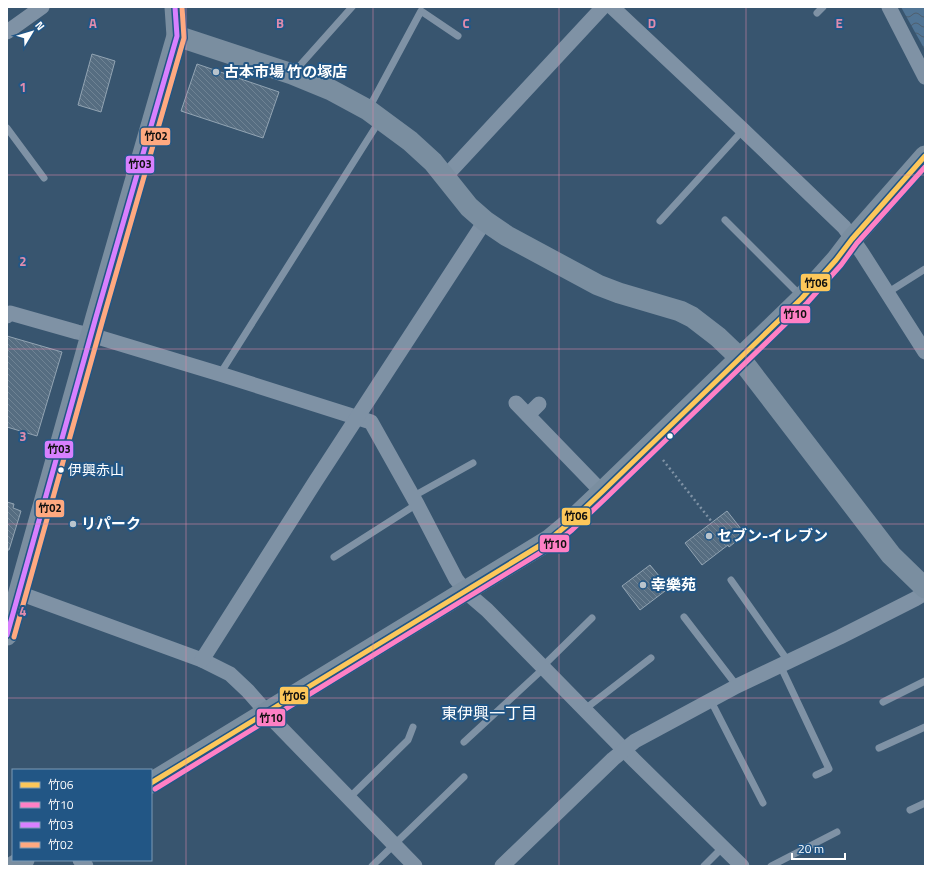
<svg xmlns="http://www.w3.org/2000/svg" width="932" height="873" viewBox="0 0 932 873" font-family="'Titillium Web','Noto Sans JP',sans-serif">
<defs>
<pattern id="water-waves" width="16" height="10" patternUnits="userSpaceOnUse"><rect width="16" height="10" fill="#517595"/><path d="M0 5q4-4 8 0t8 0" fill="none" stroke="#4e5e6d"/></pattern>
<pattern id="building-back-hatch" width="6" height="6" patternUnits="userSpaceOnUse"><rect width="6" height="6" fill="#566d81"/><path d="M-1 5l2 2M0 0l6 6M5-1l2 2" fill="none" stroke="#6f8394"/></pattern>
</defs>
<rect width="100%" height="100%" fill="#38556f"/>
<polygon fill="url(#water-waves)" points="901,7 925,7 925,50"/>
<g fill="url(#building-back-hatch)" stroke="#92a4b3">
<polygon points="92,54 115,61 101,112 78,105"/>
<polygon points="197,64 279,92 263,138 181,111"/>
<polygon points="7,336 62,352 37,436 7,427"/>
<polygon points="7,502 14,504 13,508 21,511 9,550 7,550"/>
<polygon points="727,511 745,534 729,547 728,545 702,565 685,543"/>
<polygon points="650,565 669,588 640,610 622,586"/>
</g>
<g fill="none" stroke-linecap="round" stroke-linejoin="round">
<polyline stroke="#7f92a5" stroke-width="2.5" stroke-dasharray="2 3" stroke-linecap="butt" points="663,460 712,522"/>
<g stroke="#7f92a5" stroke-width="7">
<polyline points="817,13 823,7"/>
<polyline points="294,72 352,7"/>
<polyline points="369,108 421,11 458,36"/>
<polyline points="7,128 44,178"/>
<polyline points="725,220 801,296"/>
<polyline points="660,221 743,130"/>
<polyline points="887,293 925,269"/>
<polyline points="220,374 380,120"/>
<polyline points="412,497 473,463"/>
<polyline points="334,557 417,504"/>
<polyline points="731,580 788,661"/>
<polyline points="684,617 737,686"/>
<polyline points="780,665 829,769 816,775"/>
<polyline points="542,667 592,618"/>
<polyline points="711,701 763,803"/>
<polyline points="883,702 925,681"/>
<polyline points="585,709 651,658"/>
<polyline points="464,742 544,668"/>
<polyline points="879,748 925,727"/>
<polyline points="349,798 408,740 413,727"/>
<polyline points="910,810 925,803"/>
<polyline points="372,866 464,777"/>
<polyline points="704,866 723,847"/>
<polyline points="771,866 837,832"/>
</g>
<g stroke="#7f92a5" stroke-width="15">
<polyline points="612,7 743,130 844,227 862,253 925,352"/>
<polyline points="889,7 925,77"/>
<polyline points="7,32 42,7"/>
<polyline points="445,177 603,7"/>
<polyline points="7,316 10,313 77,332 91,335 220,374 371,422 417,504 456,579 466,592 487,610 634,760 742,866"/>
<polyline points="516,403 602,492"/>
<polyline points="528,415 539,404"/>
<polyline points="19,593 202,660 230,674 248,691 277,724 415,866"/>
<polyline points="202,660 315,482 485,221"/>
<polyline points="80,860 86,866"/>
<polyline points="502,866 613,759 635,741 737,686 840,637 915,599 925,593"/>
</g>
<g stroke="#7a8ea0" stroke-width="21">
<polyline points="177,36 292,74 331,90 368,110 410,141 433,162 469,207 485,221 507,236 598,285 619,293 680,311 692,317 718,337 740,358 891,555 925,588"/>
<polyline points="7,635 96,317 177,36 175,7"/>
<polyline points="151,783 549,540 567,525 602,492 802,298 836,260 852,239 925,156"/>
<polyline points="14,866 24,860"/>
</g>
<defs>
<polyline id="bus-1" points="151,783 549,540 567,525 602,492 802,298 836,260 852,239 925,156"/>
<polyline id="bus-2" points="155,789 553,545 572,530 607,497 807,303 841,265 857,243 925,167"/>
<polyline id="bus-3" points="7,635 96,317 177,36 175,7"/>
<polyline id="bus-4" points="14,637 103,319 184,38 182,7"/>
</defs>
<use href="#bus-1" stroke="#225685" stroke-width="8"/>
<use href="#bus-2" stroke="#225685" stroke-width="8"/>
<use href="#bus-3" stroke="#225685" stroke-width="8"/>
<use href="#bus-4" stroke="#225685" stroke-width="8"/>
<use href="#bus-1" stroke="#fdc75a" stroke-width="5"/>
<use href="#bus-2" stroke="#ff80c5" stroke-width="5"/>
<use href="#bus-3" stroke="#d880ff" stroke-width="5"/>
<use href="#bus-4" stroke="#ffa980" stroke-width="5"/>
</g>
<path fill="none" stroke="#e08cad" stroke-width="1" stroke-opacity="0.55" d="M186,7V866M373,7V866M559,7V866M746,7V866M7,175H925M7,349H925M7,524H925M7,698H925"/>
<g fill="#b9c4cd" stroke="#225685" stroke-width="1.5">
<circle cx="216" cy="72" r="4"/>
<circle cx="73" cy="524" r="4"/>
<circle cx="709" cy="536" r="4"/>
<circle cx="643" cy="585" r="4"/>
</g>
<g fill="#fff" stroke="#225685" stroke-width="1.5">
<circle cx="670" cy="436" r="3.5"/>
<circle cx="61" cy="470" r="3.5"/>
</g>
<g text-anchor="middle" stroke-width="4" stroke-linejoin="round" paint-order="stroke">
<g font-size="14" fill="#fff" stroke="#225685" text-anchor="start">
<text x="68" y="475">伊興赤山</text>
</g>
<g font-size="15" font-weight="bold" fill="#fff" stroke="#225685" text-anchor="start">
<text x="224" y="77">古本市場 竹の塚店</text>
<text x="81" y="529">リパーク</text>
<text x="717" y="541">セブン-イレブン</text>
<text x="651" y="590">幸樂苑</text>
</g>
<g font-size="16" fill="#fff" stroke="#225685">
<text x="489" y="719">東伊興一丁目</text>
</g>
</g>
<g font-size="13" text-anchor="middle" font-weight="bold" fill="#e08cad" stroke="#225685" stroke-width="4" stroke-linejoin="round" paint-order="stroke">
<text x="93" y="28">A</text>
<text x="280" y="28">B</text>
<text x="466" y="28">C</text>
<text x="652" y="28">D</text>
<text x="839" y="28">E</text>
<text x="23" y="92">1</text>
<text x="23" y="266">2</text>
<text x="23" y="441">3</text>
<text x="23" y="616">4</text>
</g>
<g stroke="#225685" stroke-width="1.5">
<rect x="140" y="127" width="31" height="19" rx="4" fill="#ffa980"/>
<rect x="125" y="155" width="30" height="19" rx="4" fill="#d880ff"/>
<rect x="800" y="273" width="31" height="19" rx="4" fill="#fdc75a"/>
<rect x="780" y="305" width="31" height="19" rx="4" fill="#ff80c5"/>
<rect x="44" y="440" width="30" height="19" rx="4" fill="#d880ff"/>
<rect x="35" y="499" width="30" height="19" rx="4" fill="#ffa980"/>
<rect x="561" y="507" width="30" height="19" rx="4" fill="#fdc75a"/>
<rect x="539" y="534" width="31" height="19" rx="4" fill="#ff80c5"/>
<rect x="279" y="686" width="30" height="19" rx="4" fill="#fdc75a"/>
<rect x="256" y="708" width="30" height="19" rx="4" fill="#ff80c5"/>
</g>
<g font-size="11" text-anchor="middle" font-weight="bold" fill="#111">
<text x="156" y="140">竹02</text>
<text x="140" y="168">竹03</text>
<text x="816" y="287">竹06</text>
<text x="795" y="318">竹10</text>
<text x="59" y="453">竹03</text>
<text x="50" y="512">竹02</text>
<text x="576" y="520">竹06</text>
<text x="555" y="548">竹10</text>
<text x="294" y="700">竹06</text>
<text x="271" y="722">竹10</text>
</g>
<rect width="932" height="873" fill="none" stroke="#ffffff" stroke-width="16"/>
<rect x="12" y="769" width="140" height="92" fill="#225685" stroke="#7a9ab6"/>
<rect x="20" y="782" width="20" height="6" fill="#fdc75a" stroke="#7a9ab6"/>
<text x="48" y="789" font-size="12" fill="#ffffff">竹06</text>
<rect x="20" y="802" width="20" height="6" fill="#ff80c5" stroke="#7a9ab6"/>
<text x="48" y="809" font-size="12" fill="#ffffff">竹10</text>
<rect x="20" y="822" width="20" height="6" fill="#d880ff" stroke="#7a9ab6"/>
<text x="48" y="829" font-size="12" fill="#ffffff">竹03</text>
<rect x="20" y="842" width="20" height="6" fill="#ffa980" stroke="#7a9ab6"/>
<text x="48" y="849" font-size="12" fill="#ffffff">竹02</text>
<g transform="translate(32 32) rotate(52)" stroke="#225685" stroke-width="3" paint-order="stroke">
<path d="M0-3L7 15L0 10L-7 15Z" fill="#ffffff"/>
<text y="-6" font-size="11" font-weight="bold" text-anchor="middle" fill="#ffffff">N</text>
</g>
<path d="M792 853v6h53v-6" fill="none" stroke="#ffffff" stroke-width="2"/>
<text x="798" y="853" font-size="12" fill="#ffffff" stroke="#225685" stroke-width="3" paint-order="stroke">20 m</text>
</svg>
